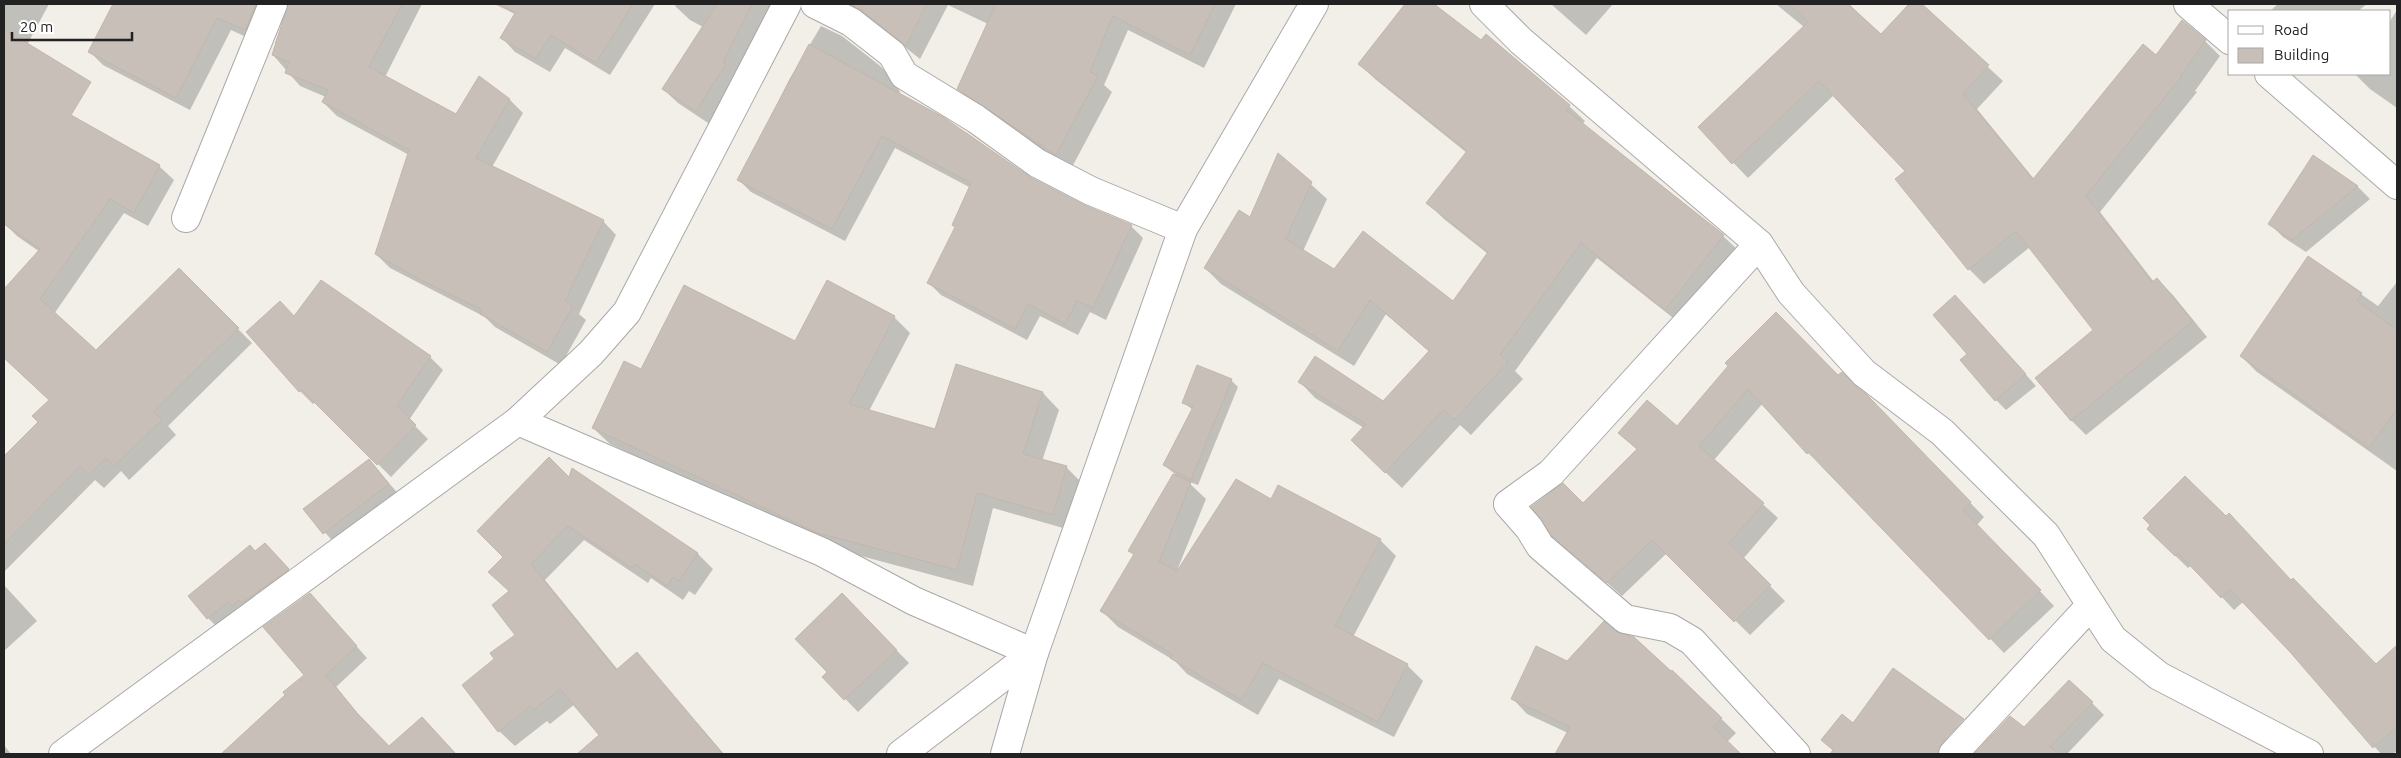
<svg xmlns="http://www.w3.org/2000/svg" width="2401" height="758" viewBox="0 0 2401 758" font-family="Ubuntu,sans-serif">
<rect width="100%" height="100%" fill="#f2efe9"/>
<g fill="#0003">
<polygon points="4,4 49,4 27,45 38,55 4,133"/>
<polygon points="115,4 265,4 259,43 231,30 190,110 103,65 90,52"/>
<polygon points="309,4 422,4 385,77 457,116 510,100 523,113 492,167 603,221 616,235 579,314 586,320 561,365 495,327 485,317 390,268 376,254 409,155 337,116 323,102 326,97 300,86 273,55 277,45 275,43 288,11 302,17"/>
<polygon points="494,4 655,4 610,75 565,48 550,72 515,52 502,38 515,14"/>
<polygon points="677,4 774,4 711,125 678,103 663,89 703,27 690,20 675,6"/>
<polygon points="834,4 1236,4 1204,68 1128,30 1104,85 1112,92 1071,169 973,103 958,89 988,24 948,5 920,59 876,24"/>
<polygon points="1406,4 1432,4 1481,42 1487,35 1569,106 1585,121 1582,124 1723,236 1739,251 1682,325 1597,258 1515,371 1523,379 1471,435 1460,425 1402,488 1368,456 1364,428 1315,398 1300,382 1384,402 1430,352 1386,314 1354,366 1221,284 1205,268 1250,219 1279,155 1327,199 1303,251 1335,271 1453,302 1488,254 1444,219 1428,203 1467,153 1375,79 1359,63"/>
<polygon points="1551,4 1613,4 1586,35"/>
<polygon points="1776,4 1849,4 1881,36 1911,4 1920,4 2003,81 1977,109 2034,179 2157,57 2205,41 2220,56 2195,91 2197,92 2100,212 2154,282 2157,279 2172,294 2207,337 2086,435 2071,420 2095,331 2030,247 1984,284 1969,269 1897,179 1907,171 1834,95 1748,178 1700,128 1804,27"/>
<polygon points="2278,4 2367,4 2358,11 2270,11"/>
<polygon points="2397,10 2397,108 2370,89 2355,74 2390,74 2390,21"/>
<polygon points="821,26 842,36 879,65 892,78 900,92 898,96 967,133 1029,178 1083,206 1131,226 1143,238 1106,320 1090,312 1078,335 1040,316 1027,340 941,295 929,283 956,228 971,188 895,148 845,241 751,192 739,180 789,80"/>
<polygon points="60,110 159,166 174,180 148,226 124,213 54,314 96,352 179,270 252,343 168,426 176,435 129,480 121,471 104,488 95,480 4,572 4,458 40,422 51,401 4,358 4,291 40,252 17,236 4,223 4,219"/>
<polygon points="2313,157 2358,187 2370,199 2306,252 2283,237 2270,224"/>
<polygon points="2309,258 2378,306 2397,282 2397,471 2257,372 2241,356"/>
<polygon points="321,282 430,357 443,370 409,420 428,439 391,477 316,402 313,404 300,391 294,317"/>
<polygon points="1966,307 2036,386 2006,410 1996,400 1969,354"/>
<polygon points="894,317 910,333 869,411 935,430 957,365 1043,393 1059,410 1042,461 1067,468 1083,484 1070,530 993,508 973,586 835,549 610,444 593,428 642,371 796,343"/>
<polygon points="1729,366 1838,377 1882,411 1984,517 1977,525 2054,606 2004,653 1823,466 1808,453 1763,403 1714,460 1778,518 1743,559 1785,601 1750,635 1667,553 1622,596 1553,535 1638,450 1620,433 1677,428"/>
<polygon points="1231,380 1238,387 1198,485 1187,481 1206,499 1178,568 1271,501 1380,540 1396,556 1353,637 1407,665 1423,681 1394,737 1279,679 1258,715 1187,674 1175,661 1118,627 1102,611 1134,555 1130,551 1175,474 1164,465 1193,410 1184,403"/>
<polygon points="369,460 401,497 337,546 305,510"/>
<polygon points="572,470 698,554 713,569 695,595 689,591 683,600 651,578 648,583 584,540 545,580 618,670 637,654 724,754 579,754 601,735 575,704 550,724 547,721 515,746 499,731 464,685 496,659 517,635 504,557 569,479"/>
<polygon points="2148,529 2291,581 2376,666 2393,651 2397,656 2397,751 2393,754 2381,754 2291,651 2244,601 2234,610 2192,565 2188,568"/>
<polygon points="255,552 277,556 300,582 220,630 208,618"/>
<polygon points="4,585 37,621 4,651"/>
<polygon points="310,594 367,658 336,687 368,726 389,748 433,730 456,754 223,754 306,675"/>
<polygon points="855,608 909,663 858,712 824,677 829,672"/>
<polygon points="1567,663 1672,671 1736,733 1727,742 1740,754 1557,754 1568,733 1527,714 1513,699"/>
<polygon points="2092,703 2104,715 2067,754 1976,754 2024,728"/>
<polygon points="1959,720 1939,748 1929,740 1918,754 1837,754 1823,740 1853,725"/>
<polygon points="4,745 11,754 4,754"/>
</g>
<g fill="#c7bfb8" stroke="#c4b6ab">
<polygon points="113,4 256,4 245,30 217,18 176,98 88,52"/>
<polygon points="288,4 402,4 369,67 456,114 479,76 510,99 476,158 604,220 565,301 573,306 547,352 480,314 482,310 419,279 375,254 409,150 322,102 328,90 285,73 289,62 272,55"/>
<polygon points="500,4 633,4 596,63 551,35 536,59 500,38 515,13"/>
<polygon points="717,4 752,4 723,62 726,64 696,111 662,89"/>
<polygon points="849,4 927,4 906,46 861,10"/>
<polygon points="996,4 1215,4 1190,55 1113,16 1090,72 1098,76 1056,155 957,89"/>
<polygon points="1405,4 1434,4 1481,40 1486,34 1570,105 1566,110 1724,235 1665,310 1581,243 1500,355 1508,362 1454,420 1443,410 1385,473 1351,440 1366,424 1298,382 1315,356 1383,401 1429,351 1370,300 1338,351 1204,268 1239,210 1250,217 1278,153 1312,182 1286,239 1334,269 1363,231 1453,301 1488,252 1426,203 1467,151 1358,64"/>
<polygon points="1789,4 1848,4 1881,34 1909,4 1922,4 1989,65 1963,94 2033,179 2143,44 2156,55 2182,20 2206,40 2181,75 2182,76 2086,196 2152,282 2157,278 2193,321 2071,421 2035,378 2093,330 2016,231 1968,270 1895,179 1905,171 1819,81 1732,164 1698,127 1808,22"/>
<polygon points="4,29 91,82 71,115 160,165 134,213 110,199 40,299 96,350 179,268 239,328 154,411 162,420 114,466 106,458 89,475 80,466 4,544 4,456 38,422 32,416 49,400 4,358 4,289 40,249 4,224"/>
<polygon points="809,44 943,117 1030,177 1084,205 1132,225 1093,308 1077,301 1065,324 1028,304 1015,329 927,283 955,227 952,225 971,183 882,136 832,229 737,180"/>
<polygon points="2313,155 2358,186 2292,240 2268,224"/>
<polygon points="2308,256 2362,293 2357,301 2397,330 2397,409 2369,448 2240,356"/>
<polygon points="321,280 431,356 397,406 416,425 377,465 302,390 299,392 246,332 280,301 294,316"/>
<polygon points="827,280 895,316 849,404 935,429 956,364 1043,392 1023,454 1067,466 1053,515 977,493 957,570 818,533 592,428 624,361 641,369 684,285 795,341"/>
<polygon points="1955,295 2026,374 1995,401 1960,360 1967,354 1933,315"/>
<polygon points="1776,312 1838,375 1842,372 1867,395 1971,502 1963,510 2041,590 1989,640 1808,452 1807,454 1748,389 1699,446 1764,503 1729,543 1771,585 1734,622 1652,540 1607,583 1552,536 1531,507 1563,483 1583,503 1637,449 1618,433 1647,400 1677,426 1728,366 1725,363"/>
<polygon points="1197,365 1232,379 1191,480 1163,465 1193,407 1182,403"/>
<polygon points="549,457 569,477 572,468 698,553 679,581 673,577 667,586 635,564 632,568 568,526 531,564 616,670 637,652 723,754 577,754 599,735 560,689 534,710 531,706 498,732 462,685 494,659 490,653 515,635 492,605 509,591 488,572 503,557 477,531"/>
<polygon points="369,459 389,484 323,534 303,509"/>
<polygon points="1173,474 1191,482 1159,562 1177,571 1236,479 1271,499 1278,485 1381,539 1335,626 1408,664 1378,722 1263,663 1241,700 1170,658 1172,654 1100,611 1134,554 1128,551"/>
<polygon points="2185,476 2226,516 2229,513 2291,580 2293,578 2376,664 2397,645 2397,727 2373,748 2290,652 2230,589 2221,598 2178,553 2175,556 2147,529 2150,525 2143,518"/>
<polygon points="265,543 289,569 242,603 239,600 232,606 228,602 207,619 188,596 250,545 255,551"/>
<polygon points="310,593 357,646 326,675 357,713 389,746 422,717 456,754 221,754 285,695 283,692 304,675 263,627"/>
<polygon points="842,593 897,650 844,700 822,677 827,672 795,639"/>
<polygon points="1604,621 1615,631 1634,637 1671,671 1672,670 1722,718 1713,727 1741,754 1555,754 1570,727 1511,699 1536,646 1567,661"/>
<polygon points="1893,668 1964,719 1942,743 1938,754 1830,754 1833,750 1821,740 1842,714 1853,723"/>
<polygon points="2069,680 2093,702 2050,747 2060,754 1974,754 2010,716 2024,727"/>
</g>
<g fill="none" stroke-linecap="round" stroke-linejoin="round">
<defs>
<g id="street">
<polyline points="815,4 851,22 892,54 904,75 976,119 1037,163 1091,191 1183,229"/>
<polyline points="1484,4 1521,41 1759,244 1791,293 1864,373 1942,432 2046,535 2113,639 2159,676 2309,754"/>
<polyline points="2188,4 2230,40"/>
<polyline points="2269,74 2397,185"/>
<polyline points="186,218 273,4"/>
<polyline points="1759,244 1551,473 1508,504 1529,528 1540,546 1625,619 1670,628 1692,641 1796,754"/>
<polyline points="518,421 822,552 914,601 1034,653 901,754"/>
<polyline points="63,754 518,421 591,353 627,312 787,4"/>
<polyline points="1005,754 1034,653 1183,229 1314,4"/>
<polyline points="1953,754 2091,605"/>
</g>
</defs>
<use href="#street" stroke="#a9a9a9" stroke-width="30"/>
<use href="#street" stroke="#fff" stroke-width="28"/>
</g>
<rect width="2401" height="758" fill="none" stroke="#222222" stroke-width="10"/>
<rect x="2228" y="10" width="162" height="65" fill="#ffffff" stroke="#a7a7a7"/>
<rect x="2238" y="26" width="25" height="8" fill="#ffffff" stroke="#a7a7a7"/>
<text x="2274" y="35" font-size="15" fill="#222222">Road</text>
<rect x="2238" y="48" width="25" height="15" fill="#c7bfb8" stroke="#a7a7a7"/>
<text x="2274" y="60" font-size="15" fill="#222222">Building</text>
<path d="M12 32v8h120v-8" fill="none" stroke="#222222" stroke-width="2.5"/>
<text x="20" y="32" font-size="15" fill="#222222" stroke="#ffffff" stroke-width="4" paint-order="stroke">20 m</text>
</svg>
